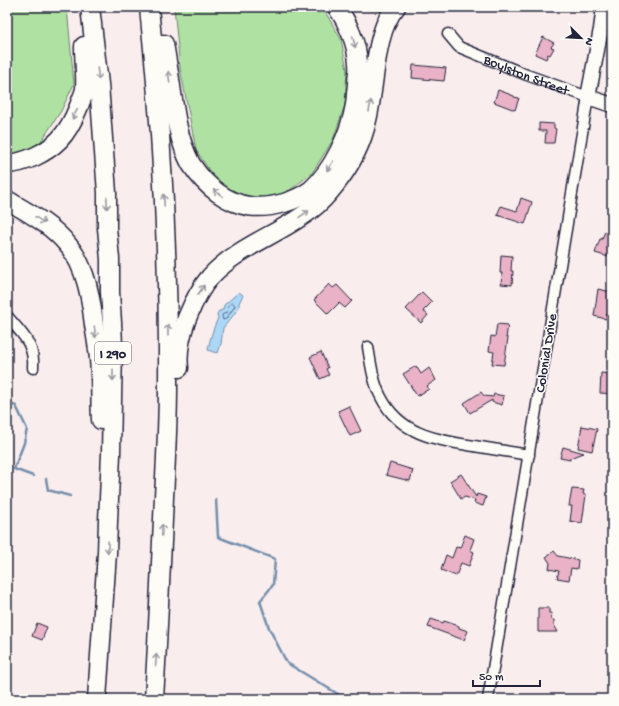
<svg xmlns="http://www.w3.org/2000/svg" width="619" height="706" viewBox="0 0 619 706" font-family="'Gochi Hand',sans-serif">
<rect width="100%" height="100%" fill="#f9eded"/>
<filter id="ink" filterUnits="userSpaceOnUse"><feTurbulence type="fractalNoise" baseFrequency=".025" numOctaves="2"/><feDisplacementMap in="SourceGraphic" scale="8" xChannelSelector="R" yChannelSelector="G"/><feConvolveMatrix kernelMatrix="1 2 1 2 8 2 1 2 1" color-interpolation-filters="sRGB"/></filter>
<g filter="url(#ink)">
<g fill="#afe1a2" stroke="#68826e">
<polygon points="7,7 67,7 74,84 61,111 40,143 12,157 7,157"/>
<polygon points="174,7 320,7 324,10 341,39 347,70 345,105 333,140 312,173 285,194 251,199 218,184 196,150 180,68"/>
</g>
<path fill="#acd7f7" stroke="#758fac" d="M239,292L243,295L239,303V307L232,317L223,328L221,344L218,353L213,352L208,350C210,338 213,329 218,318L217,314L219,311L223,310L224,305Z"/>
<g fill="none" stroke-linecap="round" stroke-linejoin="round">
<polygon stroke="#596a86" stroke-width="1" points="232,303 234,304 235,306 226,319 223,320 222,315 227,312 228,307"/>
<g stroke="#758fac" stroke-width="2.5">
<polyline points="7,403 16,406 27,429 24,443 14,469 33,476"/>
<polyline points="46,479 48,490 70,496"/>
<polyline points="216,499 218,537 275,559 273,585 260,601 269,628 287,663 346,699"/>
</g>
</g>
<g fill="#e9b2c7" stroke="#22223b">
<polygon points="543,37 554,43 551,47 554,48 550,55 548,54 546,59 535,54"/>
<polygon points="413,65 446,68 444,81 412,78"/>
<polygon points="498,90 514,96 514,97 519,98 515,110 494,102"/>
<polygon points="539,123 554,124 554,128 556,129 554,143 545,143 546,131 539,131"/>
<polygon points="521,198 532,202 525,224 497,215 501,206 517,211"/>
<polygon points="605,231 612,233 612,258 595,253 600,239 602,239"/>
<polygon points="501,255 512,256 511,271 513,271 512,285 501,284 502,273 500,273"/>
<polygon points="329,284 333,288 337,285 352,301 345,308 339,303 328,314 314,300"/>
<polygon points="598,289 611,292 609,301 612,301 612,315 607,314 606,319 594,316"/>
<polygon points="422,292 432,302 423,311 428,315 421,323 406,309"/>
<polygon points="497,324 508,325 506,338 508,338 504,365 492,364 494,352 489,351 491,336 495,337"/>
<polygon points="321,352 328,368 326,369 329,375 320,379 310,357"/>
<polygon points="416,366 421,374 429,368 436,380 427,386 429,389 417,396 403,374"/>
<polygon points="601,373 612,374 612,394 600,393"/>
<polygon points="481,392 484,396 493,397 494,394 504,396 502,405 492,402 492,400 470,413 464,403"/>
<polygon points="349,406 361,431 350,436 338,411"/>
<polygon points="582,426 597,429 592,451 578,448"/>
<polygon points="563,447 584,453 570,458 570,460 560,458"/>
<polygon points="390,463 413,470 410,481 386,475"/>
<polygon points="461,474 476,497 477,494 486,497 483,506 474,503 475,500 465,497 461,499 450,481"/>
<polygon points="572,489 584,490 583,494 586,495 582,523 570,521 572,506 569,506"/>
<polygon points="465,535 474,539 470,550 474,552 469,566 461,563 456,576 441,570 446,555 452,558 456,547 460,548"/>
<polygon points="554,551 558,556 578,560 577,569 571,568 569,580 557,578 559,571 549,569 550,563 546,557"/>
<polygon points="538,608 549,608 549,613 552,613 551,619 554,620 554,625 558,632 538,632"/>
<polygon points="431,619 443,623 444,621 459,626 459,628 468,631 464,640 428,627"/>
<polygon points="37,623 47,627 42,640 32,636"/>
</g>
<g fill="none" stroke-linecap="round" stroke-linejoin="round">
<defs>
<g id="street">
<path id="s1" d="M448,34L459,47L527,75L588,97L488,699"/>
<path d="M7,316C22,334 35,344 33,368"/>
<path d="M368,347C371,364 373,382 381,397C400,435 437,440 474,446C492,449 511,452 529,455"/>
</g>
<polyline id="secondary" points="604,7 601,29 588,97 612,105"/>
<g id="highway">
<polyline points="90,7 99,84 107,193 107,228 110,259 110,292 112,323 113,345 111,454 108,521 107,553 97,699"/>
<path d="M149,7C162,133 169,259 168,386C168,423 166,460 164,497C161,565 158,632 154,699"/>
<path d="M164,44C166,54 167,63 169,73C174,104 176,136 191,164C198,175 207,185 218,193C239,208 259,210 284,203C294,200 303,196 311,190C333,170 350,134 355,105C356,98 356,91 357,84C357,77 359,70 358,63C357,44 348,23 337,7"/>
<path d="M7,164C25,163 46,153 59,140C67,132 75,116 79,106C81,100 84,94 85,89C86,75 84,60 84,46"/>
<path d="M7,200C29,213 52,225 68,245C86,267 91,298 94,325C96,336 98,348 99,359C101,378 100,400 101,420"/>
<path d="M179,368C177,351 181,334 187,318C193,303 200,288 211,276C239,246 280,234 312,209C321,202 328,194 335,185C350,166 362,144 367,120C375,89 374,30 396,7"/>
</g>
</defs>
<use href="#street" stroke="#22223b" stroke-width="13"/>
<use href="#secondary" stroke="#22223b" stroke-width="17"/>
<use href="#highway" stroke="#22223b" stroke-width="21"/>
<use href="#street" stroke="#fdfcf7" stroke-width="10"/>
<use href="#secondary" stroke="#fdfcf7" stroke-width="14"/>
<use href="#highway" stroke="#fdfcf7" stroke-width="18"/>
</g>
<defs><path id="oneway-shaft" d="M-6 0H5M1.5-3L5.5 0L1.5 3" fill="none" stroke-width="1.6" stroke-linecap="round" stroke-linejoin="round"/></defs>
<g stroke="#9a9aa2">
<use href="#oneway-shaft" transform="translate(354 42) rotate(77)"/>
<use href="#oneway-shaft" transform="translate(98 74) rotate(83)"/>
<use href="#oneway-shaft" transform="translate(169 77) rotate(-97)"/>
<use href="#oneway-shaft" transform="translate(370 106) rotate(-80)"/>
<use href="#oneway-shaft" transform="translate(75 114) rotate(117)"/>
<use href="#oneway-shaft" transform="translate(330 166) rotate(123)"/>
<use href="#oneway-shaft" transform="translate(218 193) rotate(-145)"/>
<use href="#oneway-shaft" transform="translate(164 200) rotate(-92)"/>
<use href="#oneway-shaft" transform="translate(107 203) rotate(89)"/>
<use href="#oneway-shaft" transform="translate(304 214) rotate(-34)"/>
<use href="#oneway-shaft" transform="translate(40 220) rotate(31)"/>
<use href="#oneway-shaft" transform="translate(201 290) rotate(-56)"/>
<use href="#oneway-shaft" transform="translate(168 330) rotate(-90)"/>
<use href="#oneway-shaft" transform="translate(95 332) rotate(83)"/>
<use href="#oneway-shaft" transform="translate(113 375) rotate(90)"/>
<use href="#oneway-shaft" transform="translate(162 530) rotate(-87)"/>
<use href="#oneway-shaft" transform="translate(108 547) rotate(91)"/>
<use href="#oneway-shaft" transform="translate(156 660) rotate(-87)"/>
</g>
</g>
<g text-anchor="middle" stroke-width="3" stroke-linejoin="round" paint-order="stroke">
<rect fill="#fdfcf7" stroke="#646373" stroke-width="1" x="95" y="342" width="36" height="22" rx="3"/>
<g font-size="13" font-weight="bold" fill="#22223b">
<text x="113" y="358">I 290</text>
</g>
<g font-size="14" fill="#22223b" stroke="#fdfcf7">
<text dy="5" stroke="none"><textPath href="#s1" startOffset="90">Boylston Street</textPath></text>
<text transform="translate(545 353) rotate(-81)" y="5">Colonial Drive</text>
</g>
</g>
<rect width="619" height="706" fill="none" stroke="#fdfcf7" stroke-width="24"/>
<rect x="12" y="12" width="595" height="682" fill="none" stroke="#22223b" stroke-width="1.5" filter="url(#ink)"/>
<g transform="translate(581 38) rotate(114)" stroke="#fdfcf7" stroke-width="3" paint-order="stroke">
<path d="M0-3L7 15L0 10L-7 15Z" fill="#22223b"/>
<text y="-6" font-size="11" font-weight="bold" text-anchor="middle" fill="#22223b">N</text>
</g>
<path d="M473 680v6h67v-6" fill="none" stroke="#22223b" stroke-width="2"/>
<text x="479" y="680" font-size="12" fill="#22223b" stroke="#fdfcf7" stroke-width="3" paint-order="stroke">50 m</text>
</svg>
